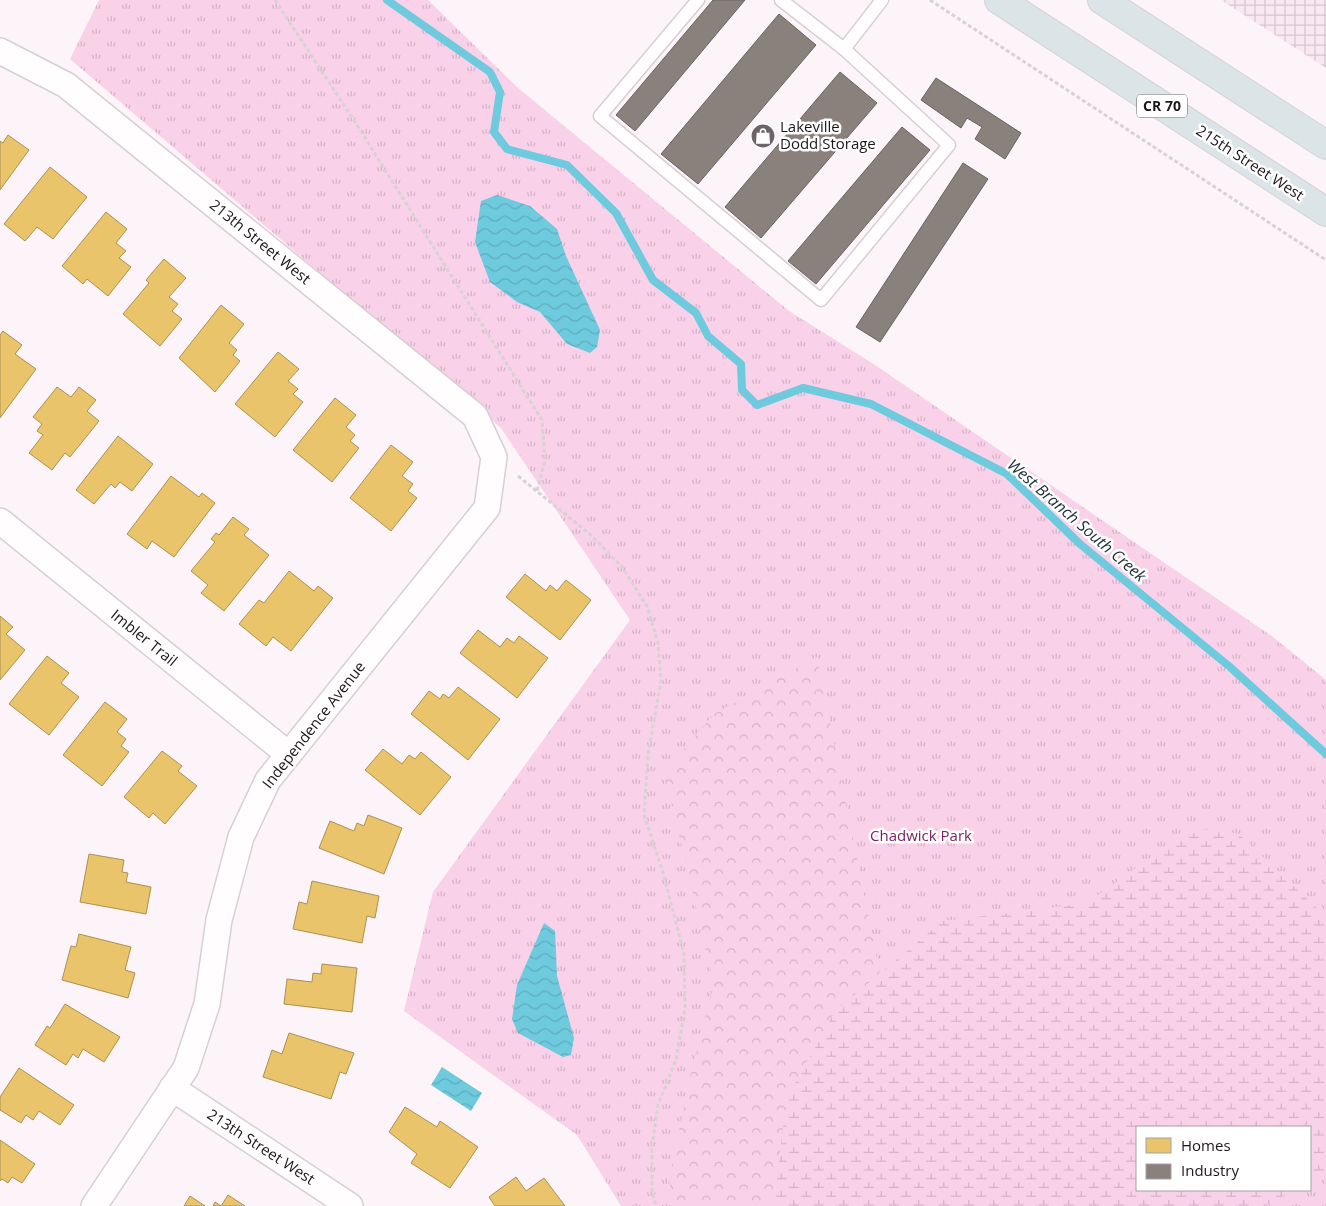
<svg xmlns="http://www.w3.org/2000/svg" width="1326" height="1206" viewBox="0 0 1326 1206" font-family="'Open Sans',sans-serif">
<defs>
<pattern id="industrial-grid" width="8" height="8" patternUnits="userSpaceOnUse" patternTransform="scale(1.25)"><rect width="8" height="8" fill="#f9e8f1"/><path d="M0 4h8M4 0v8" fill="none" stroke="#d5c6ce"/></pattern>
<pattern id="grass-tufts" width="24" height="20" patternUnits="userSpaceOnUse" patternTransform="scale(1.25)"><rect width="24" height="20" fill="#f9d1e9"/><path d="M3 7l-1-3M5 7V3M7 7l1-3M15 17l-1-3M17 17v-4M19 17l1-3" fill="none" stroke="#d5b3c7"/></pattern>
<pattern id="forest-crowns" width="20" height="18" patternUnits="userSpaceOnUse" patternTransform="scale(1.25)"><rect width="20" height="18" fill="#f9d1e9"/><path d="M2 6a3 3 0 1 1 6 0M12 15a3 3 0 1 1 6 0" fill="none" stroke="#d5b3c7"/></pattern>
<pattern id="wetland-marsh" width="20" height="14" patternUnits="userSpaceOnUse" patternTransform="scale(1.25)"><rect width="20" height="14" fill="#f9d1e9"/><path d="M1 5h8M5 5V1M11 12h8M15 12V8" fill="none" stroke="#d5b3c7"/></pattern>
<pattern id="water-waves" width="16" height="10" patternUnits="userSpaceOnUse" patternTransform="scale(1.25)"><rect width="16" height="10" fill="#6ecadd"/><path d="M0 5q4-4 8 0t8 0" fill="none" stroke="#5fadbd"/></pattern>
</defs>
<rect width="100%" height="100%" fill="#fcf4f8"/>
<polygon fill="url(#industrial-grid)" points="1221,0 1326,0 1326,68"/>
<path fill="url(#grass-tufts)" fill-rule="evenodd" d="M99,0H428L518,88L789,311L875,365L1273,637L1326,680V1206H621L577,1135L404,1011L433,892L630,620L501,428L70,59ZM1137,1127H1310V1190H1137Z"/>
<polygon fill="url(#forest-crowns)" points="817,657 880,974 836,1010 786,1100 774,1206 674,1206 669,1180 690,1077 714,983 664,772 714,714"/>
<polygon fill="url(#wetland-marsh)" points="1205,829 1239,834 1326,917 1326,1171 1310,1181 1310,1127 1137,1127 1137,1190 1294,1190 1266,1206 774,1206 786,1100 836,1010 943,921 1087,903 1172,842"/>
<g fill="url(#water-waves)">
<polygon points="497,195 530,206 557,229 566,256 600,330 597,347 590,353 567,344 540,312 517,302 490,282 475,242 481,201"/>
<polygon points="544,923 555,931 557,976 574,1038 571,1055 563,1057 518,1033 512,1019 517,985"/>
<polygon points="442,1067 482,1093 471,1111 431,1085"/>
</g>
<g fill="#e9c46a" stroke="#ac9052">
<polygon points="8,135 29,150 0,190 0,141 3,143"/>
<polygon points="50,167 87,197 53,239 37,227 25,241 4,224"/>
<polygon points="106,212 127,229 116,243 126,251 119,258 131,267 108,296 87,279 83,284 62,266"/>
<polygon points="164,259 186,278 169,297 178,304 172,311 182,319 160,346 123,314 149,283 146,280"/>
<polygon points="221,305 244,324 229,343 237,350 233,355 240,361 215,392 179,358"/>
<polygon points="3,331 22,345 15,354 36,369 0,418 0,335"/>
<polygon points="278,352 299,369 288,381 298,389 293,394 303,402 275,437 235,404"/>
<polygon points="57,387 71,397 79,387 96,400 87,411 99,421 70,457 65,453 52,470 29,453 43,435 37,431 42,424 33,417"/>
<polygon points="335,398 356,415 346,427 355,435 350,441 359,448 332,482 293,450"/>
<polygon points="118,436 153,464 132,491 120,482 115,488 111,484 94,504 76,490"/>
<polygon points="391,445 413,462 402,476 413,484 408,491 417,498 391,531 350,498"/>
<polygon points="171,476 199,497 202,493 215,503 174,557 152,541 147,549 127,534"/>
<polygon points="233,517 249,529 244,535 269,555 224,611 201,593 208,585 191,571 215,542 211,539 216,533 219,535"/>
<polygon points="289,571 314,591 318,586 333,598 291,651 273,637 266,646 239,624 259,600 264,603"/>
<polygon points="525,574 546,591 550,585 557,591 566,580 591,600 560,640 506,597"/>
<polygon points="0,616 13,627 6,634 25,650 0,680"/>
<polygon points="478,630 500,647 507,638 514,643 519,636 548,658 517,698 460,653"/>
<polygon points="47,656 69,673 61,683 79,697 49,735 9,704"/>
<polygon points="458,687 500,719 468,760 411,714 429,691 440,699 443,694 449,698"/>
<polygon points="105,702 127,719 117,732 126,739 121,746 129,752 102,786 63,755"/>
<polygon points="383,749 402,764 409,755 415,759 421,752 451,777 420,815 365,770"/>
<polygon points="162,751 182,766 178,771 197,786 165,824 153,813 149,818 124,797"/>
<polygon points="368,815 402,828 384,874 319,848 330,821 354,831 357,823 364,826"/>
<polygon points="89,854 124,860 122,872 128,873 126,882 151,887 146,914 80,902"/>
<polygon points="312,881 379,896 375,918 367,916 362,943 293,929 299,902 307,904"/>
<polygon points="79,934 131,947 125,970 135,973 128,998 62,980 71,946 76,947"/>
<polygon points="322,964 357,968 352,1012 284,1004 287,979 312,982 313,973 321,974"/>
<polygon points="65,1004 120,1037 104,1062 83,1049 78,1058 73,1054 66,1065 35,1045 47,1026 50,1028"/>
<polygon points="289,1033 354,1053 346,1074 340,1072 331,1099 263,1077 272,1050 282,1054"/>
<polygon points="19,1068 74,1105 60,1125 39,1111 33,1120 26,1115 21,1123 0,1110 0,1097"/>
<polygon points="405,1107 437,1127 440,1121 478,1147 450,1188 411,1163 417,1154 389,1132"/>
<polygon points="0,1140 35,1164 22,1183 12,1177 8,1183 2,1179 0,1181"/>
<polygon points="516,1177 526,1191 544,1178 565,1206 495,1206 489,1197"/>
<polygon points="228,1195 245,1206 213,1206 215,1202 221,1206"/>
<polygon points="190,1196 205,1206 184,1206"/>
</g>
<g fill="#8a817c" stroke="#6a615f">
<polygon points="713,0 745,0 635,131 616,115"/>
<polygon points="779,14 816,45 698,184 661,154"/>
<polygon points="840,72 877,103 761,238 725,207"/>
<polygon points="936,78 1021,133 1005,159 975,139 982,127 967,118 961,128 921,100"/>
<polygon points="902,127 930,150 816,284 788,261"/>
<polygon points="963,163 988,179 880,342 856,327"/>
</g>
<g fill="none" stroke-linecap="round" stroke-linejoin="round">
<polyline stroke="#6ecadd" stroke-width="8" points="387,0 490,72 500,92 494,132 507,149 567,165 616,213 653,280 696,313 708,336 741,364 742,390 757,405 803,388 871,404 1007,474 1080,544 1230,667 1326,754"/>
<defs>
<g id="lane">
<polyline points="698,0 600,116 821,300 949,145 844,49 781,0"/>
<polyline points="844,49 882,0"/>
</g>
<g id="street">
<polyline points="0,51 66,85 475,416 494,457 487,508 268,780 241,837 219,920 207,1004 186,1068 94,1206"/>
<polyline points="0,521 288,754"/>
<polyline points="172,1088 350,1206"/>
</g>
<g id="primary">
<polyline points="999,0 1326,212"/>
<polyline points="1102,0 1326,145"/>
</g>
</defs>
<use href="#lane" stroke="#d7cfd3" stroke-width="15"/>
<use href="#street" stroke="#d7cfd3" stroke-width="28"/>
<use href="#primary" stroke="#d6d1d4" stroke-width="30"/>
<g stroke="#d6d3d4" stroke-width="3" stroke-dasharray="4 2.5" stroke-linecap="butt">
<polyline points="275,0 355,122 542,420 545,460 537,491"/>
<polyline points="930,0 1326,260"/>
<polyline points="518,476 591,535 622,567 647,606 658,643 661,681 648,754 644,815 663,872 684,954 685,1008 676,1060 658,1105 652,1147 652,1191 656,1206"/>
</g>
<use href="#lane" stroke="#fffdfe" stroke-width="12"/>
<use href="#street" stroke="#fffdfe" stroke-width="25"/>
<use href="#primary" stroke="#dbe4e6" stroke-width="28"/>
</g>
<defs>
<symbol id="shop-disc" viewBox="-11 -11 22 22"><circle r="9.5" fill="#6c6468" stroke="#fff"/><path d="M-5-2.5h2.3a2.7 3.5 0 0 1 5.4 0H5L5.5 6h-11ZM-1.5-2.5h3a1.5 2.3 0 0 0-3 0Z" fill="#fff"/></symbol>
</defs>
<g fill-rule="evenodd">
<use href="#shop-disc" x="749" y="122" width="28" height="28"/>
</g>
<g text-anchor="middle" stroke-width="5" stroke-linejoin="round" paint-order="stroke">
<rect fill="#fff" stroke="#625c5f" stroke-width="1" x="1137" y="94.5" width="50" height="23" rx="4"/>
<g font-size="14" font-weight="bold" fill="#1e161b">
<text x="1162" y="111">CR 70</text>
</g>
<g font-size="15" fill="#1e161b" stroke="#fff" text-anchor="start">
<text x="780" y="132">Lakeville<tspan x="780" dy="17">Dodd Storage</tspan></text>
</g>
<g font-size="15" fill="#1e161b" stroke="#fff">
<text transform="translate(1250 163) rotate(33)" y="5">215th Street West</text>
<text transform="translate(260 242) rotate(39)" y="5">213th Street West</text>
<text transform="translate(144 638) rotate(39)" y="5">Imbler Trail</text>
<text transform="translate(314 725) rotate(-52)" y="5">Independence Avenue</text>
<text transform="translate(261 1147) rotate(33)" y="5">213th Street West</text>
</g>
<g font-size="15" fill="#7e2162" stroke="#fff">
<text x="921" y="841">Chadwick Park</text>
</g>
<g font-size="16" font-style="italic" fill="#1a3035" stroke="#fff">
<text transform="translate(1077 520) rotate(41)" y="6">West Branch South Creek</text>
</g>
</g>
<rect x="1136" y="1126" width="175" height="65" fill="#ffffff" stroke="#a5a2a4"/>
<rect x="1146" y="1138" width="25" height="15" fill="#e9c46a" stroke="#a5a2a4"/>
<text x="1181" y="1151" font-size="15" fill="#1e161b">Homes</text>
<rect x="1146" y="1164" width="25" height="15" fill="#8a817c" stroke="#a5a2a4"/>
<text x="1181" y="1176" font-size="15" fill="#1e161b">Industry</text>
</svg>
